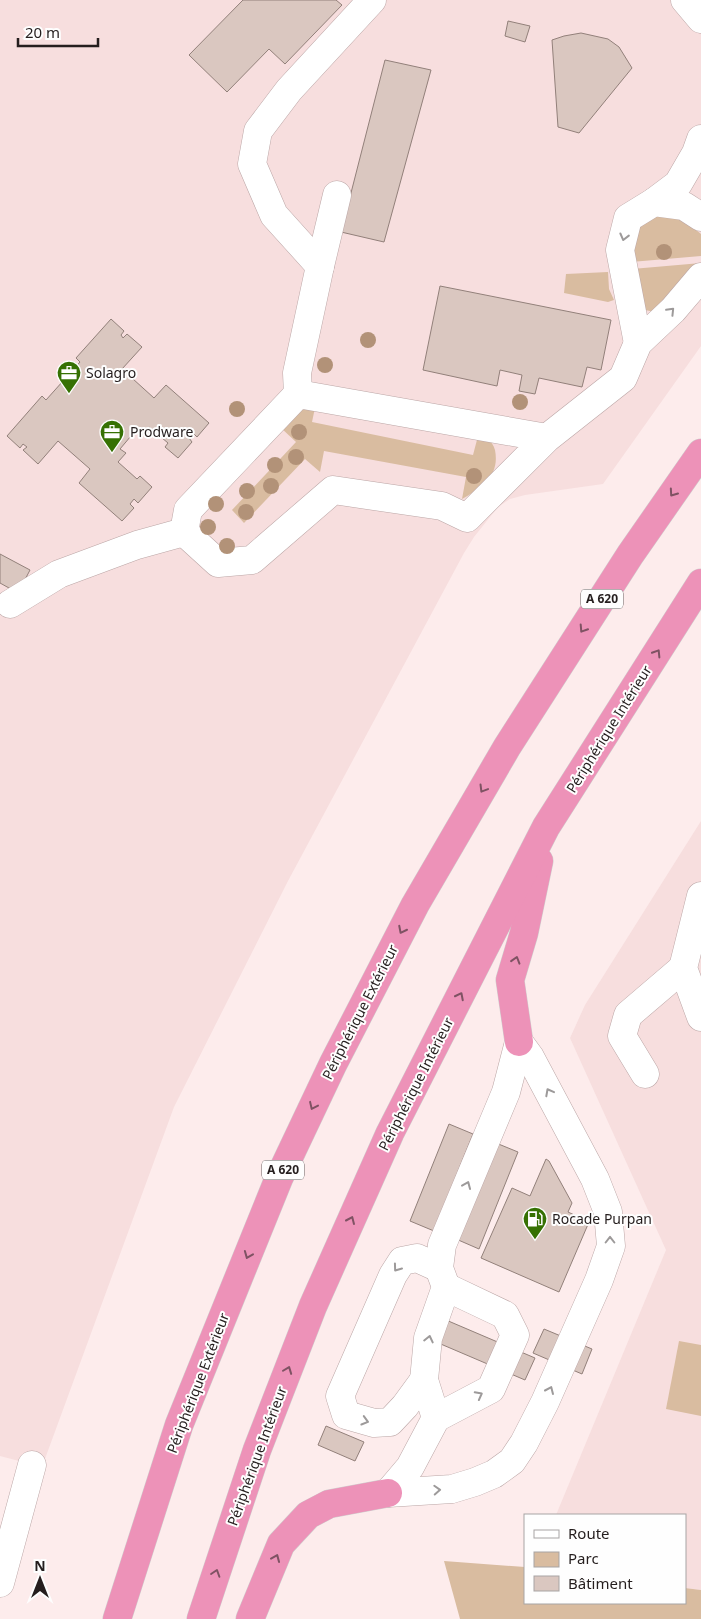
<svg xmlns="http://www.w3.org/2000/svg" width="701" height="1619" viewBox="0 0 701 1619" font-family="'Noto Sans',sans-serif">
<rect width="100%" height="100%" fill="#fdecec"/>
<g fill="#f7dede">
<polygon points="0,0 701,0 701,346 603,484 525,495 510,499 498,507 474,537 464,553 288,881 174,1107 42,1467 0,1456"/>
<polygon points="701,821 701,1590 685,1588 685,1515 556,1515 666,1250 570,1038 585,1005"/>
</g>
<g fill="#d9bca0">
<polygon points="646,214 679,216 701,234 701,256 631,262 632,232"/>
<polygon points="701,263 701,266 655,312 645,310 632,269"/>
<polygon points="608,272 609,289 614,300 608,302 564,293 566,274"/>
<path d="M316,403L312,422L473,455L478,436C487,438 492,440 495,450C500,476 482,487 462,499L466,477L324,451L320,472L305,459L244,523L232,510L296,442L279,426L285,416Z"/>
<polygon points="679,1341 701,1345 701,1416 666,1409"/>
<polygon points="444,1561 525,1567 525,1603 685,1603 685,1588 701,1590 701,1619 460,1619"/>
</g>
<g fill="#dac7c0" stroke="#92807a">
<polygon points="243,0 336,0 342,5 285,64 269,49 227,92 189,55"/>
<polygon points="508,21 530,26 525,42 505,36"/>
<polygon points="581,33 608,39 619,47 632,68 579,133 558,127 552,40 564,36"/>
<polygon points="385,60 431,70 384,242 341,232"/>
<polygon points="440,286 611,320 601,370 587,367 582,387 539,378 535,394 519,391 522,375 500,370 497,386 423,370"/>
<polygon points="111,319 124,331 121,335 123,338 127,334 142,347 122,369 154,398 166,385 209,423 197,437 193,433 189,438 192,442 178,458 165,447 168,443 149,427 142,435 136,430 120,449 126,453 118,462 137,479 140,476 152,487 138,503 134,499 130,504 134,508 122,521 79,483 90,469 58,441 38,464 23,450 27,447 23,444 20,448 7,436 42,396 46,400 80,362 76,358"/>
<polygon points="0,554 30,570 18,593 0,583"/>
<polygon points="449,1124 473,1134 434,1231 410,1221"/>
<polygon points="496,1143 518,1152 479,1249 456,1239"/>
<polygon points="546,1159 549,1161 572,1203 568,1212 589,1222 559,1292 481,1258 512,1188 530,1196"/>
<polygon points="446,1320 535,1358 525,1380 436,1342"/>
<polygon points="544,1329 592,1349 582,1374 533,1353"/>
<polygon points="326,1426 364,1442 355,1461 318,1445"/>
</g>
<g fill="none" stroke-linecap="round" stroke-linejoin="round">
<defs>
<g id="minor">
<polyline points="685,0 701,19"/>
<polyline points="654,202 678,184 696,153 701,139"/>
<polyline points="320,266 274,215 252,164 258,131 289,90 372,0"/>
<polyline points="638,343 620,250 628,218 654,202 684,206 701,217"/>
<polyline points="298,394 297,373 320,266 337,195"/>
<polyline points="547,438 467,518 442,506 333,490 252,560 218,563 184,532 188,510 298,394 547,438 623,378 638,343 673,310 701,277"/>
<polyline points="10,604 59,574 137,545 184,532"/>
<polyline points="701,896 683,968 701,1017"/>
<polyline points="645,1074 622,1036 628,1015 683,968"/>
<polyline points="424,1380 405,1406 390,1422 374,1423 346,1415 340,1396 393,1275 402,1261 417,1258 439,1268"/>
<polyline points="436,1418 491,1389 515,1335 505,1315 446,1287"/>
<polyline points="388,1493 452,1489 475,1482 494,1474 512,1461 524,1443 545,1402 599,1280 611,1246 608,1212 595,1179 530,1057 519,1042"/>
<polyline points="388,1493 410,1467 436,1418 424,1380 428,1338 446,1287 439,1268 442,1245 506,1092 519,1042"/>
<polyline points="0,1583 32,1465"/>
</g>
<g id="highway">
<polyline points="519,1042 510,980 524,933 539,861"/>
<polyline points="117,1619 179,1425 279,1178 333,1064 415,905 507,747 630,555 701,453"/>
<polyline points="201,1619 257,1450 313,1306 390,1133 546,827 701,583"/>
<polyline points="250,1619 281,1544 308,1515 329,1504 388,1493"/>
</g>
</defs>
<use href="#minor" stroke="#bba6a6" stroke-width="29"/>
<use href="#highway" stroke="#cfcece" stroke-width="29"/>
<use href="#minor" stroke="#fff" stroke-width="28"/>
<use href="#highway" stroke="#ed92b8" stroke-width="28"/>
</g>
<g fill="#b29278">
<circle cx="664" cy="252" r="8"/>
<circle cx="368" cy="340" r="8"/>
<circle cx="325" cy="365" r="8"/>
<circle cx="520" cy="402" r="8"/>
<circle cx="237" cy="409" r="8"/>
<circle cx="299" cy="432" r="8"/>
<circle cx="296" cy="457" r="8"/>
<circle cx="275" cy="465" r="8"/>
<circle cx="474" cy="476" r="8"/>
<circle cx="271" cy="486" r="8"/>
<circle cx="247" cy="491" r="8"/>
<circle cx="216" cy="504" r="8"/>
<circle cx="246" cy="512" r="8"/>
<circle cx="208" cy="527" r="8"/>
<circle cx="227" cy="546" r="8"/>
</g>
<defs><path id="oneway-chevron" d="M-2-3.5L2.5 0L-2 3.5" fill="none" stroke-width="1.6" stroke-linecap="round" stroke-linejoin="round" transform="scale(1.25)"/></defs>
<g stroke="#9d9a9a">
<use href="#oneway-chevron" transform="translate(624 237) rotate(104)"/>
<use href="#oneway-chevron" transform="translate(671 311) rotate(-46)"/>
<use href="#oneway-chevron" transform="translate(549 1092) rotate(-118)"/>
<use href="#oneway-chevron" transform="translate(467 1185) rotate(-67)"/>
<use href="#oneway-chevron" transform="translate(610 1240) rotate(-90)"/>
<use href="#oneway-chevron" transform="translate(397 1268) rotate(126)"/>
<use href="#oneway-chevron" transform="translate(429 1339) rotate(-77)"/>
<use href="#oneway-chevron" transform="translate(550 1390) rotate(-66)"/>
<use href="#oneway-chevron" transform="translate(479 1395) rotate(-28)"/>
<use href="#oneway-chevron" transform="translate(365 1421) rotate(16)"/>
<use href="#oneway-chevron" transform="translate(437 1490) rotate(-3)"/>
</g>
<g stroke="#7f5263">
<use href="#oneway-chevron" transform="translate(673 493) rotate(125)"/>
<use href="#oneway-chevron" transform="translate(583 629) rotate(123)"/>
<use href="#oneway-chevron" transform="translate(657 653) rotate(-58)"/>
<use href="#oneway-chevron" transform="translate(483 789) rotate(121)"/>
<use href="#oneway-chevron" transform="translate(402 930) rotate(117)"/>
<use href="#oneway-chevron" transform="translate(516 960) rotate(-73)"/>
<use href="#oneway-chevron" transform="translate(460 996) rotate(-63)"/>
<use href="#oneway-chevron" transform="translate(313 1106) rotate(115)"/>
<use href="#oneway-chevron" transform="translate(351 1220) rotate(-66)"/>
<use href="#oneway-chevron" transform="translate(248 1255) rotate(112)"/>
<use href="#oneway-chevron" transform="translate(288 1370) rotate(-69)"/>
<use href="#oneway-chevron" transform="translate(276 1558) rotate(-67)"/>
<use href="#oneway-chevron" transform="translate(216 1573) rotate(-72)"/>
</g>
<defs>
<symbol id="office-pin" viewBox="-11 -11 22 30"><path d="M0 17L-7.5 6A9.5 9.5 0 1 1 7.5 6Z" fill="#367103" stroke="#fefefe"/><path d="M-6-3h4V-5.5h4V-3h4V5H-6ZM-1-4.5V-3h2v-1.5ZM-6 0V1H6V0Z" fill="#fff"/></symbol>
<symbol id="fuel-pin" viewBox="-11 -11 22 30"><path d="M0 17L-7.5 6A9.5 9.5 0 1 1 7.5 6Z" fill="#367103" stroke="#fefefe"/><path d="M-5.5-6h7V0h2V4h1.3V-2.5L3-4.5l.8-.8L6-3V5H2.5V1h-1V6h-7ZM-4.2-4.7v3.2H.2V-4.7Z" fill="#fff"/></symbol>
</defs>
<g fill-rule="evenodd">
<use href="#office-pin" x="55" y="359" width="28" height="38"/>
<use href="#office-pin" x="98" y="418" width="28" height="38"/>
<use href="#fuel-pin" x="521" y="1205" width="28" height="38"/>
</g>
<g text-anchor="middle" stroke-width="4" stroke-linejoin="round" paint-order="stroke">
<g fill="#fefefe" stroke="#666161" stroke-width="1">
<rect x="581" y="589.5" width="42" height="19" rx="4"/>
<rect x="262" y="1160.5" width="42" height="19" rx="4"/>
</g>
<g font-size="12" font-weight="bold" fill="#251e1e">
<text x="602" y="603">A 620</text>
<text x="283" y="1174">A 620</text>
</g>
<g font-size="14" fill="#251e1e" stroke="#fefefe" text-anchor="start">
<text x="86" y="378">Solagro</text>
<text x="130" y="437">Prodware</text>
<text x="552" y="1224">Rocade Purpan</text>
</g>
<g font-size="14" fill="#251e1e" stroke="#fefefe">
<text transform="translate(609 729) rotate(-58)" y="5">Périphérique Intérieur</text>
<text transform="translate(360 1012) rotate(-63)" y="5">Périphérique Extérieur</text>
<text transform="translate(416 1084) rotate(-63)" y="5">Périphérique Intérieur</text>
<text transform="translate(198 1383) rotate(-69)" y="5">Périphérique Extérieur</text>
<text transform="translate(257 1456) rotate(-70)" y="5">Périphérique Intérieur</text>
</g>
</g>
<rect x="524" y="1514" width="162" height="90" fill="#fefefe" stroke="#a7a4a4"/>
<rect x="534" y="1530" width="25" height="8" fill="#ffffff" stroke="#a7a4a4"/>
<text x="568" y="1539" font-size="15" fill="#251e1e">Route</text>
<rect x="534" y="1552" width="25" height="15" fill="#d9bca0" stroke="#a7a4a4"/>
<text x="568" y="1564" font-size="15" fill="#251e1e">Parc</text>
<rect x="534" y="1576" width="25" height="15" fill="#dac7c0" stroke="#a7a4a4"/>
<text x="568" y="1589" font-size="15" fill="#251e1e">Bâtiment</text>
<g transform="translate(40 1579)" stroke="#fefefe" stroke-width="4" paint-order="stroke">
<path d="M0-4L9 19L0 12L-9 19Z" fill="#251e1e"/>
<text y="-8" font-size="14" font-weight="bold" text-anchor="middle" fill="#251e1e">N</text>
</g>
<path d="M18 38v8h80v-8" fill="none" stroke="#251e1e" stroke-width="2.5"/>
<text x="25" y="38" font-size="15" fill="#251e1e" stroke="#fefefe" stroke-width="4" paint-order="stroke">20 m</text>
</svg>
